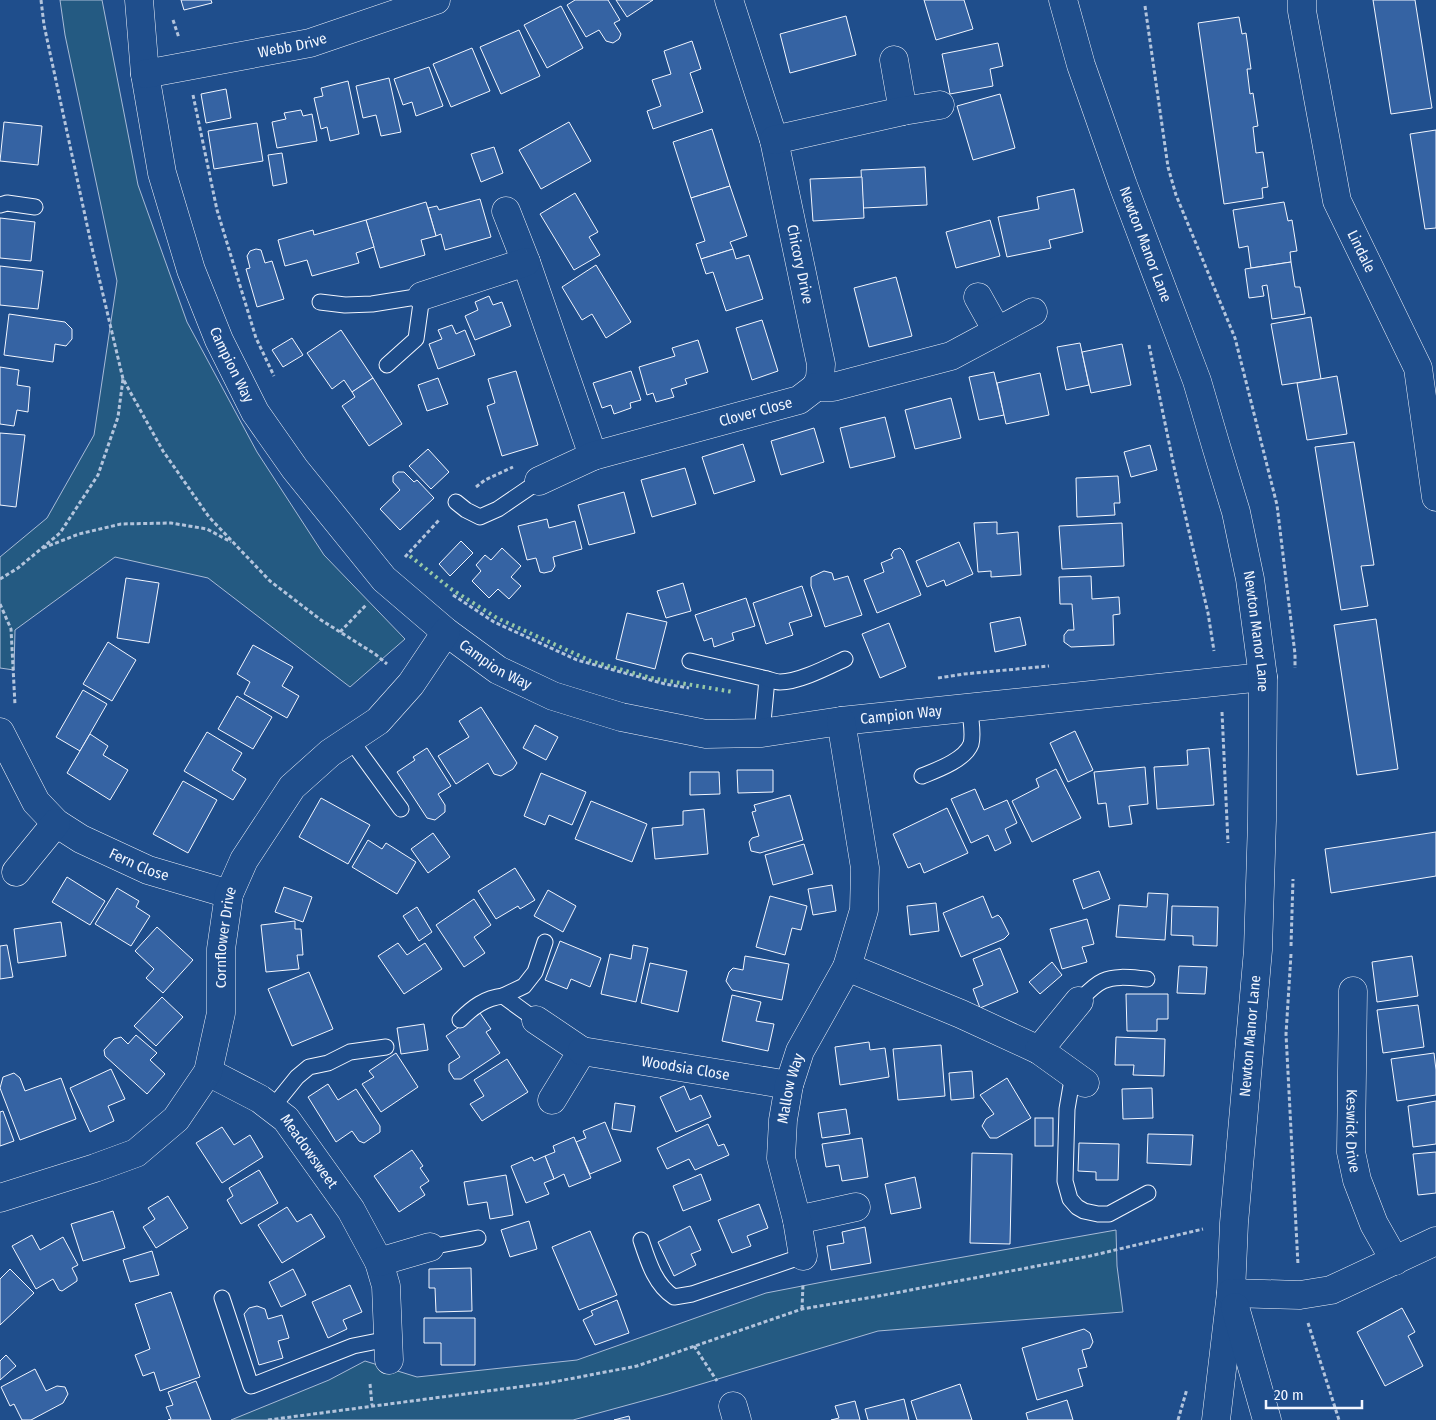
<svg xmlns="http://www.w3.org/2000/svg" width="1436" height="1420" viewBox="0 0 1436 1420" font-family="'Fira Sans Condensed',sans-serif">
<rect width="100%" height="100%" fill="#1f4e8c"/>
<g fill="#245a82" stroke="#a8bbd7">
<polygon points="60,0 102,0 138,185 187,322 257,452 324,555 405,639 350,687 208,578 115,557 15,630 14,670 0,668 0,557 47,518 94,435 117,281 65,35"/>
<polygon points="1116,1230 1117,1266 1123,1312 878,1331 668,1394 573,1420 231,1420 329,1380 365,1361 417,1377 577,1360 766,1293 828,1281"/>
</g>
<g fill="#3563a3" stroke="#f2f6ff">
<polygon points="181,0 211,0 212,3 184,10"/>
<polygon points="575,0 608,0 620,20 614,23 621,34 619,39 613,43 606,41 599,30 586,37 567,5"/>
<polygon points="616,0 653,0 627,17"/>
<polygon points="924,0 964,0 973,29 936,40"/>
<polygon points="1373,0 1415,0 1432,108 1391,114"/>
<polygon points="561,6 583,48 547,68 524,25"/>
<polygon points="846,16 856,55 790,73 780,34"/>
<polygon points="1239,17 1242,34 1246,33 1251,69 1247,69 1250,94 1253,93 1258,126 1253,127 1256,153 1263,152 1268,187 1262,188 1263,198 1224,204 1198,23"/>
<polygon points="519,30 540,76 501,94 480,47"/>
<polygon points="692,41 701,69 690,73 703,112 653,129 647,111 661,106 652,80 671,74 664,51"/>
<polygon points="998,43 1003,66 990,69 993,86 950,94 942,54"/>
<polygon points="472,48 490,91 451,107 433,64"/>
<polygon points="429,67 443,106 416,116 412,102 403,105 394,79"/>
<polygon points="389,78 401,132 381,136 376,115 363,118 356,86"/>
<polygon points="348,81 359,134 330,141 327,127 321,129 314,98 323,96 321,88"/>
<polygon points="226,89 231,118 206,123 201,94"/>
<polygon points="1000,94 1015,148 973,160 957,106"/>
<polygon points="301,110 303,116 312,114 317,141 277,148 272,122 286,119 284,113"/>
<polygon points="4,122 42,126 38,165 0,161"/>
<polygon points="569,122 591,161 541,189 519,150"/>
<polygon points="257,123 263,161 214,169 208,131"/>
<polygon points="712,129 730,186 691,198 673,142"/>
<polygon points="1436,130 1436,228 1425,229 1410,134"/>
<polygon points="494,147 503,173 481,182 471,154"/>
<polygon points="282,153 287,183 273,186 268,155"/>
<polygon points="925,167 927,205 863,208 861,170"/>
<polygon points="862,177 864,218 813,221 810,179"/>
<polygon points="730,186 747,236 730,242 733,249 701,259 696,244 705,241 691,198"/>
<polygon points="1074,189 1083,232 1049,240 1051,248 1007,257 998,217 1039,209 1037,197"/>
<polygon points="575,193 598,232 589,237 600,255 574,270 540,214"/>
<polygon points="480,199 491,237 445,250 441,234 436,236 428,208 437,206 439,210"/>
<polygon points="426,202 436,236 421,240 425,255 380,268 366,220"/>
<polygon points="1284,202 1288,221 1292,220 1297,251 1290,252 1291,262 1251,268 1248,246 1239,248 1233,210"/>
<polygon points="0,218 35,222 31,261 0,258"/>
<polygon points="366,220 374,247 356,253 359,263 312,276 307,260 285,266 278,240 313,230 314,235"/>
<polygon points="990,220 1000,256 956,268 946,232"/>
<polygon points="256,249 261,250 265,263 272,261 284,299 257,307 246,269 250,268 247,256 250,251"/>
<polygon points="733,249 736,259 749,255 763,299 726,311 713,272 706,274 701,259"/>
<polygon points="1291,262 1295,287 1300,287 1305,314 1272,319 1267,285 1262,286 1264,296 1249,298 1245,269"/>
<polygon points="596,265 631,322 606,338 592,314 582,320 562,287"/>
<polygon points="0,266 43,271 38,309 0,305"/>
<polygon points="896,277 912,336 869,347 854,288"/>
<polygon points="489,296 493,305 502,302 511,326 475,340 465,316 478,310 475,302"/>
<polygon points="9,314 65,322 72,329 72,339 66,346 55,344 53,362 4,355"/>
<polygon points="1311,317 1321,379 1282,385 1271,324"/>
<polygon points="762,320 778,371 752,380 736,328"/>
<polygon points="452,325 456,334 465,330 475,355 438,369 429,344 442,339 438,330"/>
<polygon points="341,330 373,378 352,392 344,380 332,389 307,353"/>
<polygon points="292,338 303,355 283,367 272,350"/>
<polygon points="698,340 708,372 685,379 687,384 671,389 674,397 656,402 653,393 647,395 639,367 675,356 672,348"/>
<polygon points="1080,343 1089,385 1066,390 1057,347"/>
<polygon points="1122,344 1131,385 1091,393 1082,352"/>
<polygon points="0,367 19,370 17,385 30,387 28,412 17,410 14,426 0,424"/>
<polygon points="516,371 538,445 502,456 487,406 495,403 488,379"/>
<polygon points="631,371 641,400 630,403 631,408 614,414 611,405 602,408 593,383"/>
<polygon points="994,372 1004,415 979,420 969,377"/>
<polygon points="1040,373 1049,415 1006,424 997,383"/>
<polygon points="1337,376 1347,434 1307,440 1297,383"/>
<polygon points="373,378 402,424 369,446 342,406 355,397 352,392"/>
<polygon points="438,378 448,404 427,411 418,385"/>
<polygon points="951,398 961,438 915,449 905,410"/>
<polygon points="885,417 895,457 850,468 840,428"/>
<polygon points="814,428 824,462 781,475 771,441"/>
<polygon points="0,433 25,435 16,507 0,505"/>
<polygon points="1354,442 1374,565 1361,566 1368,606 1341,610 1315,447"/>
<polygon points="743,444 755,481 714,494 702,457"/>
<polygon points="1150,445 1157,470 1131,477 1124,452"/>
<polygon points="428,449 449,472 431,489 409,466"/>
<polygon points="685,468 696,504 652,517 641,480"/>
<polygon points="398,472 404,472 414,482 417,480 434,498 400,530 380,509 400,490 393,482 393,476"/>
<polygon points="1118,476 1120,503 1114,503 1115,515 1077,517 1076,478"/>
<polygon points="624,492 635,533 589,545 578,505"/>
<polygon points="547,519 549,528 575,521 582,549 553,557 555,566 552,571 544,573 540,572 536,558 527,560 518,526"/>
<polygon points="997,522 997,534 1018,532 1021,575 991,577 991,571 978,572 974,523"/>
<polygon points="1122,523 1124,566 1062,569 1059,526"/>
<polygon points="461,541 473,553 450,576 439,564"/>
<polygon points="959,542 973,574 946,586 944,580 927,587 916,561"/>
<polygon points="502,548 521,566 511,577 521,586 509,599 498,589 489,598 472,581 481,571 476,565 485,555 491,560"/>
<polygon points="900,548 903,551 921,595 877,613 864,580 884,572 881,563 893,558 891,555 894,550"/>
<polygon points="824,571 832,573 834,580 848,576 862,615 825,627 811,586 811,577"/>
<polygon points="1091,576 1092,599 1119,597 1120,614 1113,615 1114,645 1071,647 1064,642 1064,635 1068,630 1074,630 1072,604 1060,604 1059,577"/>
<polygon points="126,578 159,583 149,643 117,638"/>
<polygon points="683,583 691,611 666,618 657,591"/>
<polygon points="802,586 812,616 789,623 793,635 766,644 753,603"/>
<polygon points="746,598 755,626 732,633 734,640 714,647 712,638 704,641 695,615"/>
<polygon points="627,613 667,622 655,669 616,659"/>
<polygon points="1020,617 1026,645 995,652 990,623"/>
<polygon points="1376,619 1398,769 1357,775 1334,625"/>
<polygon points="889,623 906,667 880,678 862,634"/>
<polygon points="108,642 136,660 112,701 83,684"/>
<polygon points="253,645 293,667 282,686 299,696 287,718 244,694 250,682 237,674"/>
<polygon points="83,690 107,704 80,751 56,737"/>
<polygon points="237,696 272,717 253,749 218,729"/>
<polygon points="481,707 517,763 513,769 501,776 494,774 488,763 456,784 438,756 469,737 459,721"/>
<polygon points="535,725 558,737 546,760 523,748"/>
<polygon points="1075,731 1093,770 1068,782 1050,743"/>
<polygon points="207,732 242,753 232,770 246,779 233,800 184,771"/>
<polygon points="90,734 108,746 103,755 128,770 110,800 67,773"/>
<polygon points="427,748 451,786 438,794 445,805 445,812 435,820 427,818 397,772 415,760 413,757"/>
<polygon points="1209,748 1214,805 1157,809 1154,767 1188,765 1187,750"/>
<polygon points="1145,767 1148,804 1129,806 1132,824 1109,827 1106,803 1098,804 1094,772"/>
<polygon points="1056,769 1081,818 1032,842 1012,801 1039,787 1036,779"/>
<polygon points="737,770 773,770 773,792 738,793"/>
<polygon points="690,772 719,772 720,794 690,795"/>
<polygon points="541,773 586,792 572,825 549,815 545,825 524,816"/>
<polygon points="183,781 217,800 188,853 153,834"/>
<polygon points="975,789 984,810 1007,800 1017,823 1005,829 1011,843 995,851 988,835 971,843 951,799"/>
<polygon points="790,795 803,840 760,853 751,851 749,842 752,838 759,836 752,812 756,811 754,805"/>
<polygon points="321,798 370,825 348,864 299,837"/>
<polygon points="591,801 647,824 632,862 575,839"/>
<polygon points="947,808 968,853 924,873 920,863 908,868 893,834"/>
<polygon points="704,809 708,854 655,859 652,828 683,825 683,811"/>
<polygon points="1436,832 1436,876 1331,893 1325,849"/>
<polygon points="433,833 450,857 428,873 411,849"/>
<polygon points="368,840 382,849 386,843 416,862 397,894 352,867"/>
<polygon points="804,844 813,874 773,885 765,855"/>
<polygon points="515,868 535,900 520,909 518,906 496,919 478,891"/>
<polygon points="1099,871 1110,899 1083,909 1073,880"/>
<polygon points="67,877 105,901 90,925 52,902"/>
<polygon points="832,885 836,911 813,915 808,889"/>
<polygon points="284,887 312,897 303,922 275,912"/>
<polygon points="117,888 139,901 136,907 150,916 131,946 95,924"/>
<polygon points="548,890 576,906 563,932 534,916"/>
<polygon points="1148,893 1168,894 1165,940 1116,937 1119,905 1147,907"/>
<polygon points="770,896 807,906 801,930 792,928 785,955 756,947"/>
<polygon points="983,896 992,918 998,915 1001,918 1009,934 1004,939 961,957 943,913"/>
<polygon points="474,899 491,925 474,937 485,953 464,967 436,925"/>
<polygon points="936,903 939,931 910,935 907,906"/>
<polygon points="1172,906 1218,907 1217,946 1193,945 1193,936 1171,935"/>
<polygon points="417,907 432,932 419,941 403,916"/>
<polygon points="1087,919 1094,944 1082,947 1087,962 1062,969 1050,929"/>
<polygon points="295,921 295,929 301,929 303,955 297,955 299,969 266,972 261,925"/>
<polygon points="61,922 66,956 18,963 14,929"/>
<polygon points="157,927 193,960 163,993 146,978 154,969 135,951"/>
<polygon points="560,941 601,958 590,987 571,979 567,989 545,980"/>
<polygon points="398,943 407,955 425,943 442,969 404,994 378,956"/>
<polygon points="7,945 13,977 0,979 0,946"/>
<polygon points="633,945 648,948 636,1002 601,994 610,954 631,959"/>
<polygon points="1000,948 1018,992 980,1008 973,989 983,985 973,959"/>
<polygon points="745,956 789,964 782,1000 732,990 726,981 729,972 733,968 743,970"/>
<polygon points="1412,956 1418,996 1377,1002 1372,962"/>
<polygon points="1052,962 1062,975 1040,994 1029,982"/>
<polygon points="650,963 687,971 678,1012 641,1003"/>
<polygon points="1179,966 1207,967 1205,994 1177,993"/>
<polygon points="309,972 333,1029 292,1046 268,989"/>
<polygon points="1126,994 1168,994 1168,1019 1157,1019 1157,1031 1127,1031"/>
<polygon points="732,995 761,1002 756,1021 774,1024 768,1051 722,1041"/>
<polygon points="162,997 183,1017 156,1046 134,1026"/>
<polygon points="1418,1005 1424,1047 1383,1053 1377,1010"/>
<polygon points="480,1013 491,1029 486,1032 500,1053 461,1079 454,1079 449,1071 449,1064 460,1057 446,1036"/>
<polygon points="424,1024 428,1050 401,1054 397,1028"/>
<polygon points="136,1035 157,1053 150,1060 165,1074 147,1094 105,1056 104,1050 114,1039 121,1037 128,1044"/>
<polygon points="1116,1037 1165,1039 1164,1076 1133,1075 1134,1065 1115,1065"/>
<polygon points="869,1042 870,1050 885,1048 889,1077 840,1085 835,1047"/>
<polygon points="941,1045 945,1096 898,1100 893,1049"/>
<polygon points="396,1053 418,1087 381,1112 362,1084 374,1077 369,1071"/>
<polygon points="1434,1053 1436,1070 1436,1095 1397,1101 1391,1059"/>
<polygon points="507,1059 528,1092 482,1121 470,1104 484,1096 474,1080"/>
<polygon points="111,1069 125,1099 108,1106 114,1121 90,1132 70,1088"/>
<polygon points="972,1071 974,1098 951,1100 949,1073"/>
<polygon points="14,1073 20,1078 25,1091 61,1078 76,1119 20,1140 0,1088 3,1077"/>
<polygon points="1007,1078 1031,1118 997,1138 990,1138 982,1126 986,1119 994,1114 980,1095"/>
<polygon points="328,1084 338,1100 356,1089 380,1126 380,1132 364,1143 359,1141 352,1131 336,1142 308,1097"/>
<polygon points="684,1086 690,1100 701,1095 711,1117 676,1132 660,1097"/>
<polygon points="1152,1088 1153,1118 1123,1119 1122,1089"/>
<polygon points="1436,1101 1436,1144 1413,1147 1408,1106"/>
<polygon points="615,1103 635,1106 631,1132 612,1129"/>
<polygon points="846,1109 850,1134 822,1138 818,1113"/>
<polygon points="3,1111 14,1141 0,1146 0,1112"/>
<rect x="1035" y="1118" width="18" height="28"/>
<polygon points="605,1122 621,1161 590,1174 576,1142 586,1138 583,1131"/>
<polygon points="708,1124 718,1146 724,1144 729,1155 695,1170 689,1159 667,1169 657,1148"/>
<polygon points="222,1127 234,1145 250,1135 263,1157 222,1183 196,1143"/>
<polygon points="1148,1134 1193,1135 1191,1165 1147,1163"/>
<polygon points="574,1137 591,1178 569,1187 564,1174 554,1179 545,1156 555,1152 553,1146"/>
<polygon points="862,1138 868,1177 842,1181 839,1165 826,1167 822,1144"/>
<polygon points="1079,1143 1119,1144 1118,1180 1096,1180 1096,1172 1078,1171"/>
<polygon points="412,1150 423,1166 420,1168 429,1181 420,1187 425,1195 399,1212 374,1176"/>
<polygon points="1436,1152 1436,1193 1418,1195 1413,1154"/>
<polygon points="972,1153 1012,1154 1010,1244 970,1243"/>
<polygon points="545,1156 554,1179 544,1183 549,1194 526,1203 511,1166 532,1157 534,1161"/>
<polygon points="259,1170 278,1203 241,1224 227,1200 233,1196 229,1188"/>
<polygon points="701,1174 711,1200 683,1211 673,1186"/>
<polygon points="506,1175 513,1215 490,1219 487,1202 468,1205 464,1182"/>
<polygon points="915,1177 921,1208 891,1214 885,1184"/>
<polygon points="168,1196 188,1228 156,1248 143,1227 155,1219 148,1208"/>
<polygon points="759,1204 768,1228 747,1236 751,1246 732,1253 718,1220"/>
<polygon points="287,1207 297,1222 311,1214 325,1237 282,1263 258,1225"/>
<polygon points="113,1211 125,1248 83,1261 71,1224"/>
<polygon points="529,1221 537,1249 510,1257 501,1230"/>
<polygon points="690,1226 701,1250 691,1254 696,1265 674,1276 658,1242"/>
<polygon points="865,1227 871,1263 831,1270 827,1246 844,1243 842,1232"/>
<polygon points="590,1231 617,1295 579,1310 552,1247"/>
<polygon points="32,1235 40,1250 63,1237 78,1265 72,1268 77,1278 77,1281 62,1291 59,1290 53,1279 36,1289 12,1246"/>
<polygon points="152,1251 159,1275 130,1282 123,1260"/>
<polygon points="471,1268 472,1311 436,1312 435,1288 429,1288 429,1269"/>
<polygon points="10,1269 34,1293 0,1325 0,1279"/>
<polygon points="293,1269 306,1295 281,1307 269,1282"/>
<polygon points="350,1285 362,1312 343,1320 347,1329 328,1338 312,1302"/>
<polygon points="171,1292 200,1377 160,1391 154,1372 143,1376 135,1355 150,1349 135,1304"/>
<polygon points="617,1300 629,1333 595,1345 583,1320 593,1315 591,1311"/>
<polygon points="257,1306 265,1309 268,1319 282,1315 289,1338 278,1341 283,1358 259,1365 244,1314 249,1308"/>
<polygon points="1402,1308 1415,1332 1408,1336 1423,1366 1385,1386 1357,1332"/>
<polygon points="424,1318 475,1318 475,1365 441,1365 441,1343 424,1343"/>
<polygon points="1084,1329 1090,1333 1093,1342 1090,1348 1082,1350 1087,1367 1078,1369 1083,1386 1037,1400 1022,1348"/>
<polygon points="6,1355 16,1366 0,1380 0,1361"/>
<polygon points="35,1369 46,1391 57,1386 65,1387 68,1394 63,1403 31,1420 22,1420 14,1404 10,1406 1,1387"/>
<polygon points="196,1381 211,1420 168,1420 171,1419 166,1407 173,1405 168,1392"/>
<polygon points="960,1384 972,1420 917,1420 911,1401"/>
<polygon points="904,1399 909,1420 868,1420 865,1409"/>
<polygon points="1067,1400 1073,1420 1028,1420 1026,1413"/>
<polygon points="855,1401 860,1420 831,1420 839,1418 835,1406"/>
<polygon points="629,1416 630,1420 614,1420"/>
</g>
<g fill="none" stroke-linecap="round" stroke-linejoin="round">
<defs>
<g id="service">
<polyline points="0,205 7,203 35,207"/>
<polyline points="320,302 345,305 372,304 422,296 416,339 387,365"/>
<polyline points="456,502 466,510 480,517 498,509 539,481"/>
<polyline points="690,661 767,679 762,733"/>
<path d="M767,679C771,680 776,682 780,682C799,682 828,667 845,659"/>
<polyline points="350,739 401,809"/>
<path d="M922,776C937,770 965,760 971,744C974,733 970,718 970,708"/>
<polyline points="503,996 524,986 535,972 545,942"/>
<path d="M1079,1001C1086,994 1094,985 1103,981C1116,975 1133,978 1147,979"/>
<path d="M460,1020C473,1007 485,998 503,996L536,1020"/>
<polyline points="1073,1074 1067,1109 1065,1181 1070,1199 1077,1207 1084,1211 1098,1214 1109,1214 1148,1193"/>
<polyline points="272,1108 297,1077 309,1067 328,1063 350,1052 386,1047"/>
<path d="M641,1240C648,1261 655,1285 674,1297L692,1294L803,1256"/>
<polyline points="430,1247 478,1238"/>
<polyline points="222,1298 251,1386 353,1346 388,1339"/>
</g>
<g id="minor">
<path id="s1" d="M139,0L145,74L162,173L191,270L219,340L255,412L295,469L384,579L446,632L498,670L553,696L621,717L706,734L762,733L841,721L1263,677"/>
<path id="s2" d="M729,0L774,140L821,364L820,378L816,387"/>
<path id="s3" d="M1063,0L1081,65L1123,185L1197,381L1216,446L1236,512L1250,579L1263,677L1262,820L1258,950L1234,1223L1231,1293L1216,1420"/>
<path id="s4" d="M1302,0V11L1337,201L1418,368L1436,497"/>
<polyline points="894,60 903,111"/>
<path id="s5" d="M145,74L310,43L436,0"/>
<polyline points="774,140 903,111 940,105"/>
<polyline points="506,211 526,262 593,456"/>
<polyline points="422,296 526,262"/>
<polyline points="978,297 997,331"/>
<path id="s6" d="M539,481L593,456L799,400L816,387H833L951,356L1033,312"/>
<path id="s7" d="M0,732L36,802L56,823L81,839L148,870L229,894"/>
<polyline points="16,872 56,823"/>
<polyline points="847,967 961,1014 1039,1050 1085,1083"/>
<path id="s8" d="M1353,991L1351,1152L1357,1180L1374,1224L1395,1261"/>
<polyline points="536,1020 582,1051 552,1100"/>
<polyline points="1039,1050 1079,1001"/>
<path id="s9" d="M582,1051L789,1085"/>
<path id="s10" d="M208,1072L260,1099L286,1119L351,1210L379,1262L386,1286L389,1360"/>
<path id="s11" d="M0,1198L95,1168L136,1153L176,1119L208,1072L221,1013V949L229,894L244,860L292,787L330,753L378,721L411,684L446,632"/>
<polyline points="797,1220 856,1207"/>
<path id="s12" d="M803,1256L797,1220L781,1158L783,1120L789,1085L800,1051L847,967L864,910L865,868L841,721"/>
<polyline points="379,1262 430,1247"/>
<polyline points="1231,1293 1300,1295 1331,1290 1436,1241"/>
<polyline points="1235,1307 1267,1420"/>
<polyline points="733,1406 737,1420"/>
</g>
</defs>
<use href="#service" stroke="#f2f6ff" stroke-width="17"/>
<use href="#minor" stroke="#f2f6ff" stroke-width="29"/>
<g stroke="#b3c4dc" stroke-width="3" stroke-dasharray="4 2.5" stroke-linecap="butt">
<polyline points="41,0 44,25 92,248 123,379 163,451 209,517 270,581 321,620 375,654 387,664"/>
<polyline points="1145,6 1168,167 1176,195 1235,338 1277,505 1295,654 1295,668"/>
<polyline points="173,20 179,38"/>
<polyline points="193,95 217,210 256,338 274,376"/>
<polyline points="1149,345 1174,467 1208,613 1214,651"/>
<polyline points="476,487 485,480 513,467"/>
<polyline points="43,548 79,534 121,524 171,523 207,529 231,542"/>
<polyline points="405,557 440,519"/>
<polyline points="0,579 18,568 60,533 98,475 118,417 123,379"/>
<polyline points="453,595 494,622 577,660 665,684 689,688"/>
<polyline points="0,604 11,629 15,705"/>
<polyline points="340,632 367,604"/>
<polyline points="938,678 964,674 1049,666"/>
<polyline points="1222,712 1228,843"/>
<polyline points="1291,946 1293,879"/>
<polyline points="1291,954 1286,1034 1298,1265"/>
<polyline points="802,1309 803,1284"/>
<polyline points="1308,1323 1339,1420"/>
<polyline points="694,1346 717,1381"/>
<polyline points="370,1384 372,1405"/>
<polyline points="268,1420 548,1383 637,1366 802,1309 879,1296 1090,1256 1203,1229"/>
<polyline points="1178,1420 1187,1389"/>
</g>
<use href="#service" stroke="#1f4e8c" stroke-width="15"/>
<use href="#minor" stroke="#1f4e8c" stroke-width="28"/>
<polyline stroke="#97c8a6" stroke-width="4" stroke-dasharray="2.5 4" stroke-linecap="butt" points="410,556 451,589 497,618 591,661 651,678 733,692"/>
</g>
<g text-anchor="middle" stroke-width="4" stroke-linejoin="round" paint-order="stroke">
<g font-size="15" fill="#f2f6ff" stroke="#1f4e8c">
<text dy="5" stroke="none"><textPath href="#s5" startOffset="150">Webb Drive</textPath></text>
<text dy="5" stroke="none"><textPath href="#s3" startOffset="258">Newton Manor Lane</textPath></text>
<text dy="5" stroke="none"><textPath href="#s4" startOffset="260">Lindale</textPath></text>
<text dy="5" stroke="none"><textPath href="#s2" startOffset="274">Chicory Drive</textPath></text>
<text dy="5" stroke="none"><textPath href="#s1" startOffset="379">Campion Way</textPath></text>
<text dy="5" stroke="none"><textPath href="#s6" startOffset="228">Clover Close</textPath></text>
<text dy="5" stroke="none"><textPath href="#s3" startOffset="662">Newton Manor Lane</textPath></text>
<text dy="5" stroke="none"><textPath href="#s1" startOffset="784">Campion Way</textPath></text>
<text dy="5" stroke="none"><textPath href="#s1" startOffset="1204">Campion Way</textPath></text>
<text dy="5" stroke="none"><textPath href="#s7" startOffset="201">Fern Close</textPath></text>
<text dy="5" stroke="none"><textPath href="#s11" startOffset="389">Cornflower Drive</textPath></text>
<text transform="translate(1250 1036) rotate(-85)" y="5">Newton Manor Lane</text>
<text dy="5" stroke="none"><textPath href="#s9" startOffset="105">Woodsia Close</textPath></text>
<text dy="5" stroke="none"><textPath href="#s12" startOffset="171">Mallow Way</textPath></text>
<text dy="5" stroke="none"><textPath href="#s8" startOffset="140">Keswick Drive</textPath></text>
<text dy="5" stroke="none"><textPath href="#s10" startOffset="131">Meadowsweet</textPath></text>
</g>
</g>
<path d="M1266 1400v8h96v-8" fill="none" stroke="#f2f6ff" stroke-width="2.5"/>
<text x="1274" y="1400" font-size="15" fill="#f2f6ff" stroke="#1f4e8c" stroke-width="4" paint-order="stroke">20 m</text>
</svg>
